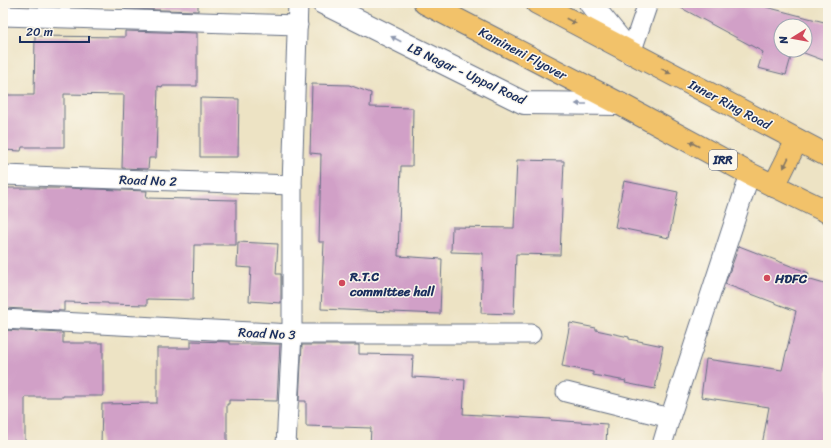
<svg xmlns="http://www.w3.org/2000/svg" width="831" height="448" viewBox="0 0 831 448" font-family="Sriracha,sans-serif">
<rect width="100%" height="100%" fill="#fbf7ec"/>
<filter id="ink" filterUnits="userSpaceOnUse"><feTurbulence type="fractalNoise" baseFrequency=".025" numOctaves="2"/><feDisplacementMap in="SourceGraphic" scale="8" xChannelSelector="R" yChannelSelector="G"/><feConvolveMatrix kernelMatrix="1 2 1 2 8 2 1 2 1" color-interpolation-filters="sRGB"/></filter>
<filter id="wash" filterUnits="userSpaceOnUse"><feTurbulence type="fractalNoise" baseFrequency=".012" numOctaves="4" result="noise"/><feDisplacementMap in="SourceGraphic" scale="16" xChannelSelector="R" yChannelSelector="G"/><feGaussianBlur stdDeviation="0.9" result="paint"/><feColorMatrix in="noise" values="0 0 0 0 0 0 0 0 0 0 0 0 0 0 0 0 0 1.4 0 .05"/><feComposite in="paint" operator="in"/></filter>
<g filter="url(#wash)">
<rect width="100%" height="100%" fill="#ede3c4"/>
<g id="blocks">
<g fill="#d1a0c7">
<polygon points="125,3 198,3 198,11 125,9"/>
<polygon points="672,3 765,3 766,7 828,23 828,62 796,50 805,50 805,26 781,26 781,50 793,50 786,75 758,68 763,52"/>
<polygon points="125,31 197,33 197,86 162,86 162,87 158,86 156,158 149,158 148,169 122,168 124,95 64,94 64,147 22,147 21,151 3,150 3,95 34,95 35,36 125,37"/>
<polygon points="312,84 349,85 371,93 370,107 413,108 412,166 401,166 398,256 442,259 440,314 321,309 324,242 319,242 321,154 310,153"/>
<polygon points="200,98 239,99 238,157 200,157"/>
<polygon points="517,160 564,161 560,255 516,254 514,314 481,313 483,253 451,252 452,227 514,228"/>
<polygon points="624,181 678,192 669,238 615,227"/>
<polygon points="3,188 68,188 147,191 146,198 236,200 236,245 194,245 193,300 147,299 147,305 108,304 108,303 64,302 64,311 3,308"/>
<polygon points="238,242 278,244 276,274 281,274 281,303 249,301 251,268 237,267"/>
<polygon points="739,246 809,273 807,279 828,285 828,445 762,445 769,407 701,397 706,359 782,370 796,311 725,284"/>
<polygon points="570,323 596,328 596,330 629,337 629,339 663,346 655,389 625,383 626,381 593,375 593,372 562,366"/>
<polygon points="3,330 63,333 63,343 103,343 103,396 63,396 63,397 25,397 25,445 3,445"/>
<polygon points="191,341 230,342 230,344 280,344 277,401 229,400 229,404 227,404 227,445 101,445 102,404 157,403 157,348 191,348"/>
<polygon points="302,345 359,345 359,354 413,355 412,377 465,380 463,414 551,419 551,420 607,424 606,445 370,445 371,428 306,426 306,401 299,401"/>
</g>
</g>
</g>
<g filter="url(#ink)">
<use href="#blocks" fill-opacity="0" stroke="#646e82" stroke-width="1"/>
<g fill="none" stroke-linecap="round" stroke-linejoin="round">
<defs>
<g id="minor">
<polyline points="3,16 298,25"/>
<polyline points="631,53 648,3"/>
<polyline points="3,175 292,185"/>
<polyline points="3,319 292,334 531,334"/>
<polyline points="566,392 670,418"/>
<polyline points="286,445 292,334 292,185 298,3"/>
<polyline points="662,445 670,418 750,174"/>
</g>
<g id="tertiary">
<polyline points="323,3 524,103 620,104"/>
<polyline points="590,3 631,53"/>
</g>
<g id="trunk">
<polyline points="425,3 620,104 750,174 828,212"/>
<polyline points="537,3 828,156"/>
<polyline points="774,186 797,140"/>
</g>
</defs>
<use href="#minor" stroke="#646e82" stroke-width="21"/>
<use href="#tertiary" stroke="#646e82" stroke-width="24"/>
<use href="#trunk" stroke="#646e82" stroke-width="24"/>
<use href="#minor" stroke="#fff" stroke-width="19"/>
<use href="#tertiary" stroke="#fff" stroke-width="22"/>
<use href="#trunk" stroke="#f2c26a" stroke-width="22"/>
</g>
<defs><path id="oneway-solid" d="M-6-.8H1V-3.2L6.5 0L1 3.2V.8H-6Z"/></defs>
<g fill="#867864">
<use href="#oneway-solid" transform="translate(571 21) rotate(28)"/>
<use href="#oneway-solid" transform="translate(666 71) rotate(28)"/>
<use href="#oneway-solid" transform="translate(694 144) rotate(-152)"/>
<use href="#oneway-solid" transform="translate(786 163) rotate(116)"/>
</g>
<g fill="#8d97ae">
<use href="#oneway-solid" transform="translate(396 39) rotate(-153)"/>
<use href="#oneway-solid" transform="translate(581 104) rotate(-180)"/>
</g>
</g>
<g fill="#d1495b" stroke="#fbf7ec" stroke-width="1.5">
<circle cx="767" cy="278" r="4"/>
<circle cx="342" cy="283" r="4"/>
</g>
<g text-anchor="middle" stroke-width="3" stroke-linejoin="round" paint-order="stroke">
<rect fill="#fbf7ec" stroke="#5e6b89" stroke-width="1" x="709" y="150" width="28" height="20" rx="3"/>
<g font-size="12" font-weight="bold" fill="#1b2f5e">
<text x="723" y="164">IRR</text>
</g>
<g font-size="13" fill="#1b2f5e" stroke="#fbf7ec">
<text transform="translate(523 53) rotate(28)" y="5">Kamineni Flyover</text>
<text transform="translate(467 73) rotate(25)" y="5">LB Nagar - Uppal Road</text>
<text transform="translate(730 104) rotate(28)" y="5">Inner Ring Road</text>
<text transform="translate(148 180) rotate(2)" y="5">Road No 2</text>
<text transform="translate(267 333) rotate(3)" y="5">Road No 3</text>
</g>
<g font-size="13" font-weight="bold" fill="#1b2f5e" stroke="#fbf7ec" text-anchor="start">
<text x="350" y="281">R.T.C<tspan x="350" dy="15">committee hall</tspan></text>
<text x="775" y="283">HDFC</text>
</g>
</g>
<rect width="831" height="448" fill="none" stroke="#fbf7ec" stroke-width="16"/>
<g transform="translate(793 38) rotate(259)"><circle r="19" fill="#fbf7ec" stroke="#a1a7b3"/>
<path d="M0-3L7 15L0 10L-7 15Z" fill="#d1495b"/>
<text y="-6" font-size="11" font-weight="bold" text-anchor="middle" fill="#1b2f5e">N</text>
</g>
<path d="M20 36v6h69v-6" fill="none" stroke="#1b2f5e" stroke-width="2"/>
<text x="26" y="36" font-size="12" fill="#1b2f5e" stroke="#fbf7ec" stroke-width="3" paint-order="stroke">20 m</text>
</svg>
